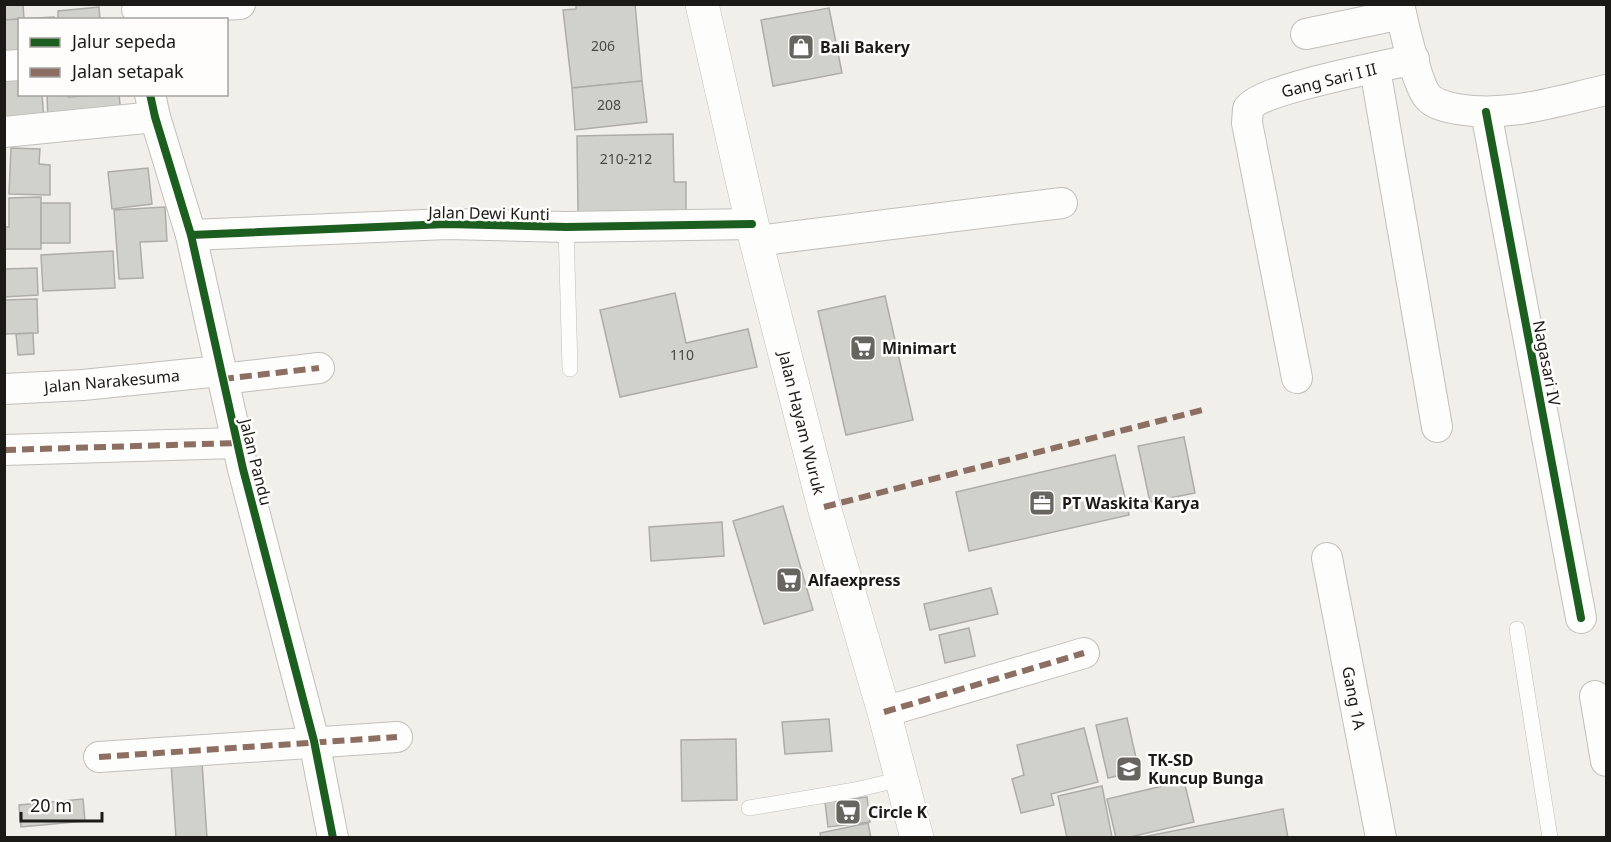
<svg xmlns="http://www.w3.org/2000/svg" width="1611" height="842" viewBox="0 0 1611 842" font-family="'Noto Sans',sans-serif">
<rect width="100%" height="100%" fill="#f0efea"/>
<g fill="#d1d1cc" stroke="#adaca9" stroke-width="1.5">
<polygon points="4,4 23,4 24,19 4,20"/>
<polygon points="576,4 635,4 642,81 572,88 563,10 576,9"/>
<polygon points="99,7 100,20 58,20 58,11"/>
<polygon points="829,8 842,73 773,86 761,20"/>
<polygon points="54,17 55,20 20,20 20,51 4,52 4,20"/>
<polygon points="20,71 20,94 42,94 44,120 4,123 4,72"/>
<polygon points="642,81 647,122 575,130 572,88"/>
<polygon points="47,94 67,94 68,97 119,94 121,115 48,120"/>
<polygon points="673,134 674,182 686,182 686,210 578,212 577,136"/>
<polygon points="11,148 40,149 39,164 50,165 50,195 9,194"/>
<polygon points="148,168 152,204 112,209 108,172"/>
<polygon points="41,197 41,249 4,249 4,227 9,227 9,198"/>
<rect x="41" y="203" width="29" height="40"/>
<polygon points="165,207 167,241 140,242 143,278 119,279 114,210"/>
<polygon points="113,251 115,288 43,291 41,255"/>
<polygon points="37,268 38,295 4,297 4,269"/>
<polygon points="675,293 686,343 748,329 757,367 620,397 600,310"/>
<polygon points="885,296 913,420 846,435 818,311"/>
<polygon points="37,299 38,333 4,334 4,300"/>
<polygon points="33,333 34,354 18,355 16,334"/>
<polygon points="1184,437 1195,493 1150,502 1138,446"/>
<polygon points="1115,455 1129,515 969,551 956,492"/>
<polygon points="783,506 813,610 764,624 733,521"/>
<polygon points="722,522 724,556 651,561 649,527"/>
<polygon points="991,588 998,614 930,630 924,604"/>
<polygon points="969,628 975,656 945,663 939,635"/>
<polygon points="1127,718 1139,771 1108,778 1096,725"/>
<polygon points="829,719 832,751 785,754 782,722"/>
<polygon points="1084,728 1098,782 1051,794 1054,805 1021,813 1012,779 1024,775 1017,745"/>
<polygon points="736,739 737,800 682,801 681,740"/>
<polygon points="202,762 207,838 176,838 171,763"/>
<polygon points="1184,781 1194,822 1126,838 1116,838 1107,799"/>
<polygon points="1102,786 1112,837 1067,838 1058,796"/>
<polygon points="867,797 870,822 828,827 825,802"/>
<polygon points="83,799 85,821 21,827 19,805"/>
<polygon points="1283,809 1288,838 1138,838"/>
<polygon points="868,823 871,838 821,838 820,833"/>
</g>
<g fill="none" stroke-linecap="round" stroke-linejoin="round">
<defs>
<g id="service">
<polyline points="566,227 570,369"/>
<polyline points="1517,629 1550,838"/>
<polyline points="749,808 855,790 901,779"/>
</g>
<g id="minor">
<path d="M1399,4C1403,23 1417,85 1428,97C1435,105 1447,107 1457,109C1508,118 1557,101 1606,90"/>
<polyline points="137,9 240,4"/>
<polyline points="1306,34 1401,14"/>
<polyline points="4,66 20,65"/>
<polyline points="1375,69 1437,427"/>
<polyline points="150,94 155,117 191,235 243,469 314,741 333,838"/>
<polyline points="1486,112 1581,618"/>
<polyline points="4,132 155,117"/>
<polyline points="191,235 447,224 566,227 752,224"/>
<polyline points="756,241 1062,203"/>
<path d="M1297,378L1247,123L1248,109C1260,89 1385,66 1414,59"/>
<polyline points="222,379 319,368"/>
<polyline points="4,389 83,385 220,371"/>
<polyline points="4,450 237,443"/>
<polyline points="1327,558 1381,838"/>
<polyline points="1595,696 1606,761"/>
<polyline points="884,712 1084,653"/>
<polyline points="99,757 397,737"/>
</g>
<polyline id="secondary" points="702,4 756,241 824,507 884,712 917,838"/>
</defs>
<use href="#service" stroke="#c1bfbb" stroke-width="16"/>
<use href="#minor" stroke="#c1bfbb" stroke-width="32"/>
<use href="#secondary" stroke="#c1bfbb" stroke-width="34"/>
<use href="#service" stroke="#fdfdfc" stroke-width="15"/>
<use href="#minor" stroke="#fdfdfc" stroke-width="30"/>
<use href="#secondary" stroke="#fdfdfc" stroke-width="33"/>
<g stroke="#8d6e63" stroke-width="6" stroke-dasharray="12 6" stroke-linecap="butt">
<polyline points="222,379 319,368"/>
<polyline points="4,450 237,443"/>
<polyline points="824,507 1206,409"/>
<polyline points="884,712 1084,653"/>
<polyline points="99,757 397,737"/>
</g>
<defs>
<g id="cycleway">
<polyline points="150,94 155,117 191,235 243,469 314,741 333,838"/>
<polyline points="1486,112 1581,618"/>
<polyline points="191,235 447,224 566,227 752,224"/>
</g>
</defs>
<use href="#cycleway" stroke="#fefdfb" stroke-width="11"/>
<use href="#cycleway" stroke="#1b5e20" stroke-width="8"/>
</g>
<defs>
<symbol id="shop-square" viewBox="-11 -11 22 22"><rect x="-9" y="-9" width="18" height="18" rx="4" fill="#666560" stroke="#fefdfb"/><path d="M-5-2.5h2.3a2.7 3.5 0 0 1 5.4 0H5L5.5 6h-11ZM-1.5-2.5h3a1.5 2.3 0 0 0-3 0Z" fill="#fff"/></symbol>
<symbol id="supermarket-square" viewBox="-11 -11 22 22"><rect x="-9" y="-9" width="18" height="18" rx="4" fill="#666560" stroke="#fefdfb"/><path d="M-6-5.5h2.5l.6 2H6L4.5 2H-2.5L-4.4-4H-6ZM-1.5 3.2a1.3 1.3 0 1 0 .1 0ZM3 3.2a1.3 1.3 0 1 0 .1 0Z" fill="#fff"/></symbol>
<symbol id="office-square" viewBox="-11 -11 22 22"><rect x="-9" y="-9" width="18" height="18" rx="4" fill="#666560" stroke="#fefdfb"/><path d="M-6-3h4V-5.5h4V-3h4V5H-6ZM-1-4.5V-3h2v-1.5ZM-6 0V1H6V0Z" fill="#fff"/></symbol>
<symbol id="school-square" viewBox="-11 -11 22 22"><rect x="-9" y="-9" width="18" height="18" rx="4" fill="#666560" stroke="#fefdfb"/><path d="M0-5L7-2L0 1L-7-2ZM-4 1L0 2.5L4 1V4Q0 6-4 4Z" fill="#fff"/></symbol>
</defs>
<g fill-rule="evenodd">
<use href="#shop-square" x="786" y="32" width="30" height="30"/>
<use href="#supermarket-square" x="848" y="333" width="30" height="30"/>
<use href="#office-square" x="1027" y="488" width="30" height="30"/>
<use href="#supermarket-square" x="774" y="565" width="30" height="30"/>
<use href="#school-square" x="1114" y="754" width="30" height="30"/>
<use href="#supermarket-square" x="833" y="797" width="30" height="30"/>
</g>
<g text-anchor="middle" stroke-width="5" stroke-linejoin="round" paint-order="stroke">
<g font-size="14" fill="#484844">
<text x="603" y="51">206</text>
<text x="609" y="110">208</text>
<text x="626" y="164">210-212</text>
<text x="682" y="360">110</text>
</g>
<g font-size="16" font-weight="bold" fill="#1b1a16" stroke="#fefdfb" text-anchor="start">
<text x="820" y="53">Bali Bakery</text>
<text x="882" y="354">Minimart</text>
<text x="1062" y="509">PT Waskita Karya</text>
<text x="808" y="586">Alfaexpress</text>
<text x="1148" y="766">TK-SD<tspan x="1148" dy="18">Kuncup Bunga</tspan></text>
<text x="868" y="818">Circle K</text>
</g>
<g font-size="16" fill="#1b1a16" stroke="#fefdfb">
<text transform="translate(1329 80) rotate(-14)" y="6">Gang Sari I II</text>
<text transform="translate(489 213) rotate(1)" y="6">Jalan Dewi Kunti</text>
<text transform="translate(1547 363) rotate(79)" y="6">Nagasari IV</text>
<text transform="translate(112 381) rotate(-5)" y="6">Jalan Narakesuma</text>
<text transform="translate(802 423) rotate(76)" y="6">Jalan Hayam Wuruk</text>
<text transform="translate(256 462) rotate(76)" y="6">Jalan Pandu</text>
<text transform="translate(1354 698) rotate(79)" y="6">Gang 1A</text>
</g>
</g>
<rect width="1611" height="842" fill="none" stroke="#1b1a16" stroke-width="12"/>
<rect x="18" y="18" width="210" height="78" fill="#fefdfb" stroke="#a3a29f" stroke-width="1.5"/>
<rect x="30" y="38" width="30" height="9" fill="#1b5e20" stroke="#a3a29f" stroke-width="1.5"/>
<text x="72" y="48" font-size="18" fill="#1b1a16">Jalur sepeda</text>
<rect x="30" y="68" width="30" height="9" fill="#8d6e63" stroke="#a3a29f" stroke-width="1.5"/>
<text x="72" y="78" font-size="18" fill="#1b1a16">Jalan setapak</text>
<path d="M21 812v9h81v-9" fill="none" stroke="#1b1a16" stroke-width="3"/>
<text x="30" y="812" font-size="18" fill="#1b1a16" stroke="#fefdfb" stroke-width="4.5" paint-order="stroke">20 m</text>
</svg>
